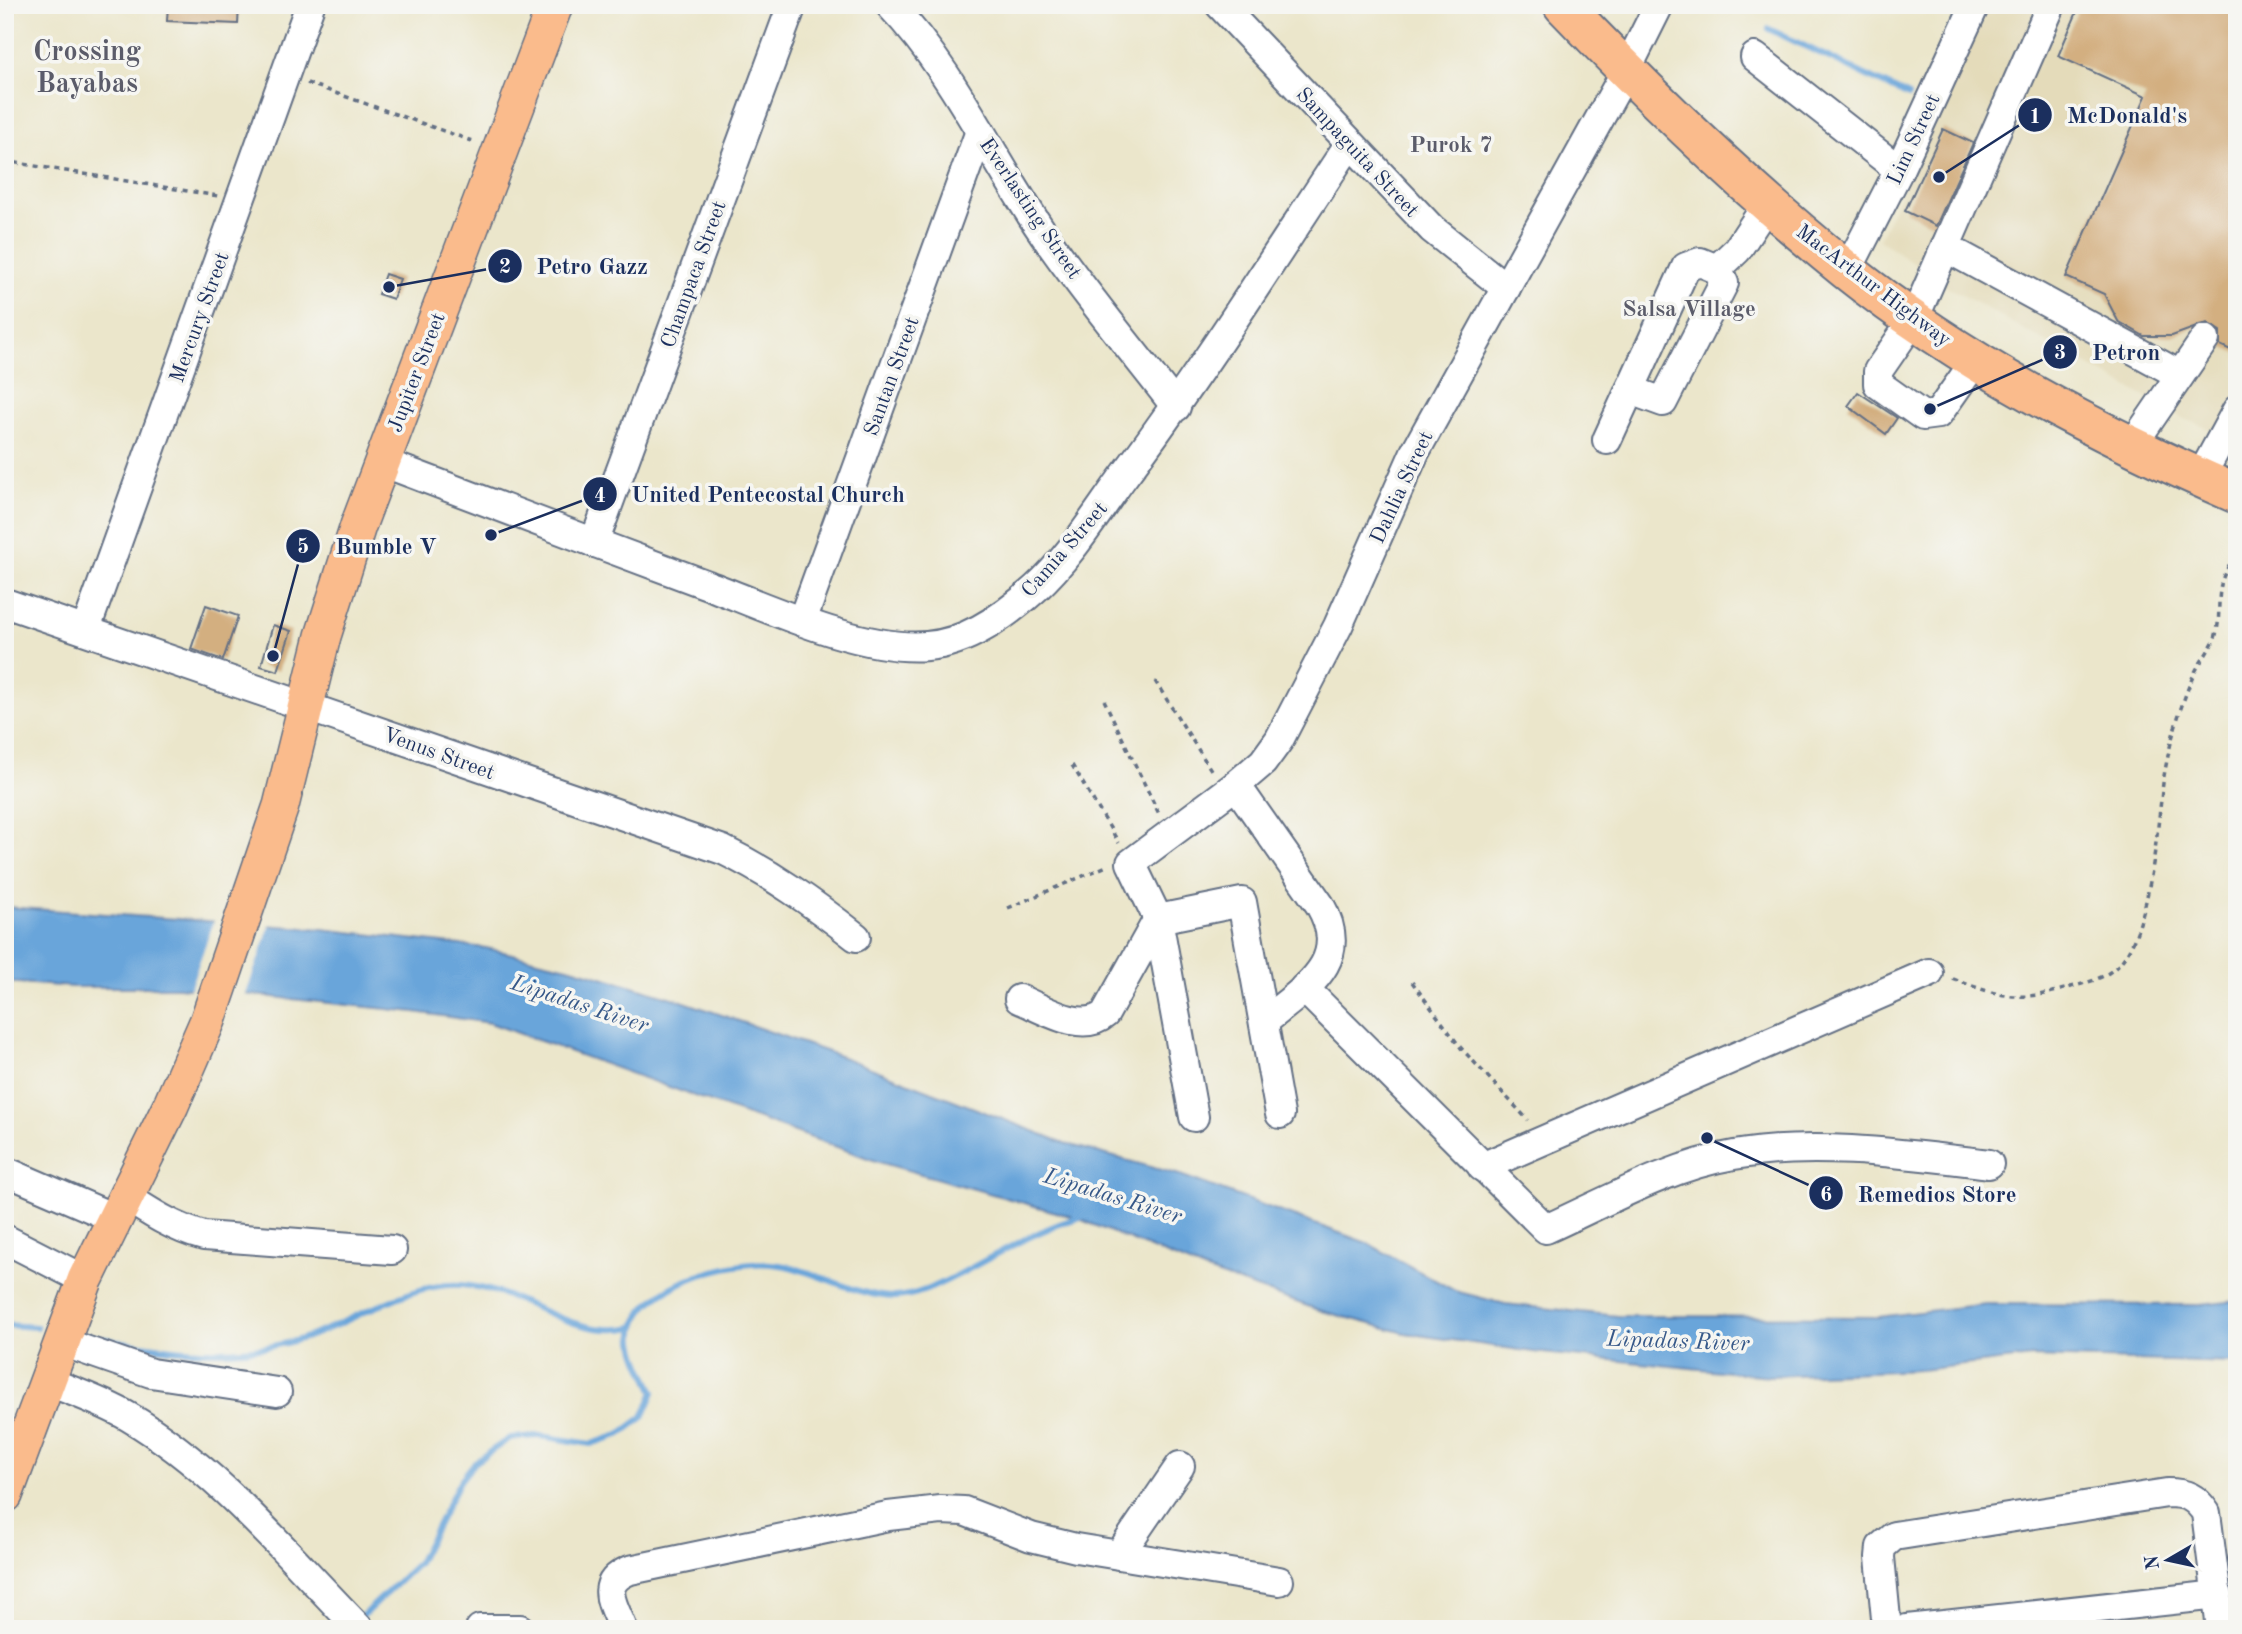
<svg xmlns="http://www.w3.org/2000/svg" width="2242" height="1634" viewBox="0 0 2242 1634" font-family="'Old Standard TT',serif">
<rect width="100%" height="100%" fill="#f6f6f2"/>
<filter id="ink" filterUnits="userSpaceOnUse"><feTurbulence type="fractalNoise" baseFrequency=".0143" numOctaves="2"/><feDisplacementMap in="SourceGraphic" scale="14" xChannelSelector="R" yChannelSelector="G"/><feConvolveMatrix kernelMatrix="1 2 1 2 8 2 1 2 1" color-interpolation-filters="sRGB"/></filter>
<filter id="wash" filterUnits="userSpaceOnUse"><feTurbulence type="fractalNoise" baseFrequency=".00686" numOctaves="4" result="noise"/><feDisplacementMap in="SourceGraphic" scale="28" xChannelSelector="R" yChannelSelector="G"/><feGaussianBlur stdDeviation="1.57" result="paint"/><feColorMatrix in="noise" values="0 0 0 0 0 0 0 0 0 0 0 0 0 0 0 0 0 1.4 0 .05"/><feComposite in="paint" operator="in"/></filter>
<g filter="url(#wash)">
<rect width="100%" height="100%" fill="#ebe6cb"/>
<polygon fill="#e4dbba" points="1990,5 2237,5 2237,441 2181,417 1944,285 1879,239"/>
<polygon fill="#69a5da" stroke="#426a9c" stroke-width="2" points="5,907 322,929 486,948 568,967 673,998 845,1058 1067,1144 1180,1175 1367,1243 1455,1291 1505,1304 1618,1316 1878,1317 1986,1304 2200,1305 2237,1301 2237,1363 2032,1357 1920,1370 1769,1376 1533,1352 1405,1333 1322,1311 1204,1270 1077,1218 879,1162 490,1023 415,1012 179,987 74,987 5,982"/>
<polygon fill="#ebe6cb" points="215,918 271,922 245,997 189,991"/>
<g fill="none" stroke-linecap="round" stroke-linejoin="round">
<g stroke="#69a5da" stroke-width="6">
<polyline points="1769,29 1909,96"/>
<polyline points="5,1325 37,1327"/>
<path d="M80,1334C152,1349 229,1361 301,1339C352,1323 408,1282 461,1285C523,1289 571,1341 634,1327"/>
<path d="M359,1619L418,1563L460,1481L475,1462L510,1438L540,1436L591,1444L619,1435L643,1417L654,1392C646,1374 629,1347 635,1327C646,1284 732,1260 772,1264C811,1267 854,1297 895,1297C918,1296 940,1284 960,1274C1000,1253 1041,1227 1085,1216"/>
</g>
</g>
<g id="blocks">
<g fill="#d3af80">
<polygon points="168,5 239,5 238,24 167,21"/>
<polygon points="2080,5 2237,5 2237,353 2220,345 2220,331 2207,323 2172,336 2144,336 2118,321 2104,294 2066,277 2146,96 2058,56"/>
<polygon points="1943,129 1973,143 1936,226 1905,211"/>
<polygon points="385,274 400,279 393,299 378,294"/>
<polygon points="1858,392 1897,418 1886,434 1848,406"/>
<polygon points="206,605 238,616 223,660 191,649"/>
<polygon points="273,625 291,631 278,671 261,666"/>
</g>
</g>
</g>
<g filter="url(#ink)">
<use href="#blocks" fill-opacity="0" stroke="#646f84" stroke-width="2"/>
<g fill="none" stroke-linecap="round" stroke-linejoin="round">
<defs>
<g id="minor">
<path d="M890,5C953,71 990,155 1041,230C1082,291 1131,348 1176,407"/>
<polyline points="1220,5 1432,229 1506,288"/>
<polyline points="1755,57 1899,170"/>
<polyline points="1945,247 2180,375"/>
<polyline points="1847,271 1899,170 1975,5"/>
<polyline points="1976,360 1938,414 1923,416 1878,384 1878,371 1914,319 2051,5"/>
<polyline points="1630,390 1663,402 1724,283 1717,269"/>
<polyline points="1607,440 1686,267 1700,262 1717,269 1737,250 1768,203"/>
<polyline points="2131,447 2205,339"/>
<path d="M382,462C490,503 597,544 705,584C766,607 861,652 927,646C968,643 1006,615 1036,588C1069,558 1095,516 1121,480C1203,371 1275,256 1350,143"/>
<polyline points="2200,478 2237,410"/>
<polyline points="594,543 792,5"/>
<path d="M5,603L723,850C772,874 813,903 856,937"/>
<polyline points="802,621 980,131"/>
<polyline points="86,629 310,5"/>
<path d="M1236,785L1320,905C1353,963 1304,988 1264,1022"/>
<path d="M1304,988L1546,1229C1606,1202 1669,1166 1734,1155C1818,1141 1906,1154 1989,1164"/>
<path d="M1019,999C1044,1009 1082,1034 1105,1014L1158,919L1242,902L1280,1114"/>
<polyline points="1194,1117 1158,919 1131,863 1236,785 1263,762 1279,740 1338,626 1415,452 1626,71 1659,5"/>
<polyline points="1482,1167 1929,973"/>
<polyline points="5,1171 114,1218"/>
<path d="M125,1196C151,1213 174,1228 204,1236L392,1250"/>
<polyline points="5,1239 85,1280"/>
<polyline points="62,1342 151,1373 277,1392"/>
<path d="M47,1381C74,1392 104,1402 129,1417C220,1471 287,1555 360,1629"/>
<polyline points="1119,1555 1180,1466"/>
<polyline points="480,1629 520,1629"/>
<path d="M623,1629C613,1604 597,1583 630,1570L888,1516L941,1510L964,1511L1031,1537L1076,1548L1279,1581"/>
<path d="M1887,1629L1880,1557L1881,1547L1894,1536L2167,1493C2186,1493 2196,1497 2206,1513L2221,1629"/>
<polyline points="1907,1629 2218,1595"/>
</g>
<polyline id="major" points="5,1495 85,1280 171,1105 208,1020 281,806 323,636 358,526 555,5"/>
<path id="highway" d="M1563,5C1652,98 1746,189 1846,270C1964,364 2099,434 2237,494"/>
</defs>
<use href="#minor" stroke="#646f84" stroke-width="32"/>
<use href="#major" stroke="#646f84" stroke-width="38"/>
<use href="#highway" stroke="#646f84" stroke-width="42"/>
<g stroke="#646f84" stroke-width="3.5" stroke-dasharray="5 5" stroke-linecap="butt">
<polyline points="307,83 475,142"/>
<polyline points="5,161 218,196"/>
<polyline points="1155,681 1213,773"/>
<polyline points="1104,700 1159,814"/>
<polyline points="1072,765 1119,843"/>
<polyline points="1008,908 1109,865"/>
<path d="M1953,979C2002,997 2019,1003 2071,987C2086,983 2102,979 2114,969C2152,938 2157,822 2164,776C2170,742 2180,706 2194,674C2200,662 2210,650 2215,638C2221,621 2217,602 2221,585C2223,573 2231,563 2237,552"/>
<polyline points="1412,982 1461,1048 1528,1120"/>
</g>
<use href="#minor" stroke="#fff" stroke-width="28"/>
<use href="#major" stroke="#fabb8c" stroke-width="35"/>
<use href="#highway" stroke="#fabb8c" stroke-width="38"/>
</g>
</g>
<g text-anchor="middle" stroke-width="7" stroke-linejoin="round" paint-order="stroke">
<g font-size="21" fill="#1b2f5e" stroke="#f6f6f2">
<text transform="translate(1913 139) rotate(-65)" y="7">Lim Street</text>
<text transform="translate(1358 152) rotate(47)" y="7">Sampaguita Street</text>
<text transform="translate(1031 208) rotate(56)" y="7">Everlasting Street</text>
<text transform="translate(693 274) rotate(-70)" y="7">Champaca Street</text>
<text transform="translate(1874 285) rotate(37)" y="7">MacArthur Highway</text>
<text transform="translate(199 317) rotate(-70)" y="7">Mercury Street</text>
<text transform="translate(416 372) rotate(-69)" y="7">Jupiter Street</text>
<text transform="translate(891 376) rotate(-70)" y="7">Santan Street</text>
<text transform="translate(1401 487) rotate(-65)" y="7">Dahlia Street</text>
<text transform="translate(1064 549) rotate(-49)" y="7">Camia Street</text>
<text transform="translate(439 753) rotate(20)" y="7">Venus Street</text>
</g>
<g font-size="23" font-weight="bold" fill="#5b5c6a" stroke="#f6f6f2">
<text x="1451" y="152">Purok 7</text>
<text x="1689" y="316">Salsa Village</text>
</g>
<g font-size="23" font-style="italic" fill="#365889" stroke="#f6f6f2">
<text transform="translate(580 1003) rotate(18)" y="8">Lipadas River</text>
<text transform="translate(1113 1195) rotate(17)" y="8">Lipadas River</text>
<text transform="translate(1678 1340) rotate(2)" y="8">Lipadas River</text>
</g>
<g font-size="28" font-weight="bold" fill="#5b5c6a" stroke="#f6f6f2">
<text x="87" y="60">Crossing<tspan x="87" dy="32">Bayabas</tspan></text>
</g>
</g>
<path fill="none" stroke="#1b2f5e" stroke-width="2.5" d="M1939 177L2035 115M389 287L505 266M1930 409L2060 352M491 535L600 494M273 656L303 546M1707 1138L1826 1193"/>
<g fill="#1b2f5e" stroke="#f6f6f2" stroke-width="2.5">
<circle cx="1939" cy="177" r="7"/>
<circle cx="389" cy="287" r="7"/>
<circle cx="1930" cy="409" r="7"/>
<circle cx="491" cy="535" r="7"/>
<circle cx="273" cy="656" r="7"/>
<circle cx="1707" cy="1138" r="7"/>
<circle cx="2035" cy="115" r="18"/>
<circle cx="505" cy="266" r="18"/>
<circle cx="2060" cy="352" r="18"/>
<circle cx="600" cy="494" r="18"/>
<circle cx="303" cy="546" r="18"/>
<circle cx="1826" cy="1193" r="18"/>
</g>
<g font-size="21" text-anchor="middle" font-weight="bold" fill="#fff">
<text x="2035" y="123">1</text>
<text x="505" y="273">2</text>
<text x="2060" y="359">3</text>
<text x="600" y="502">4</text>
<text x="303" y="553">5</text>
<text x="1826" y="1201">6</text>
</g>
<g font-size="23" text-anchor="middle" font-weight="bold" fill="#1b2f5e" stroke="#f6f6f2" stroke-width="7" stroke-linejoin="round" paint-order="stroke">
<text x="2127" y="123">McDonald's</text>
<text x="592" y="274">Petro Gazz</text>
<text x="2126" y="360">Petron</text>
<text x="768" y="502">United Pentecostal Church</text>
<text x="386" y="554">Bumble V</text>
<text x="1937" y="1202">Remedios Store</text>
</g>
<rect width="2242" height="1634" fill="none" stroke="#f6f6f2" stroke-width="28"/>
<g transform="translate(2168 1560) rotate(261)" stroke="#f6f6f2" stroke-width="5" paint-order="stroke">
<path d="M0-5L12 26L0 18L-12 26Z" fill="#1b2f5e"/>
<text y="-10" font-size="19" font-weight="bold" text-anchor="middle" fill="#1b2f5e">N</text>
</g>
</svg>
